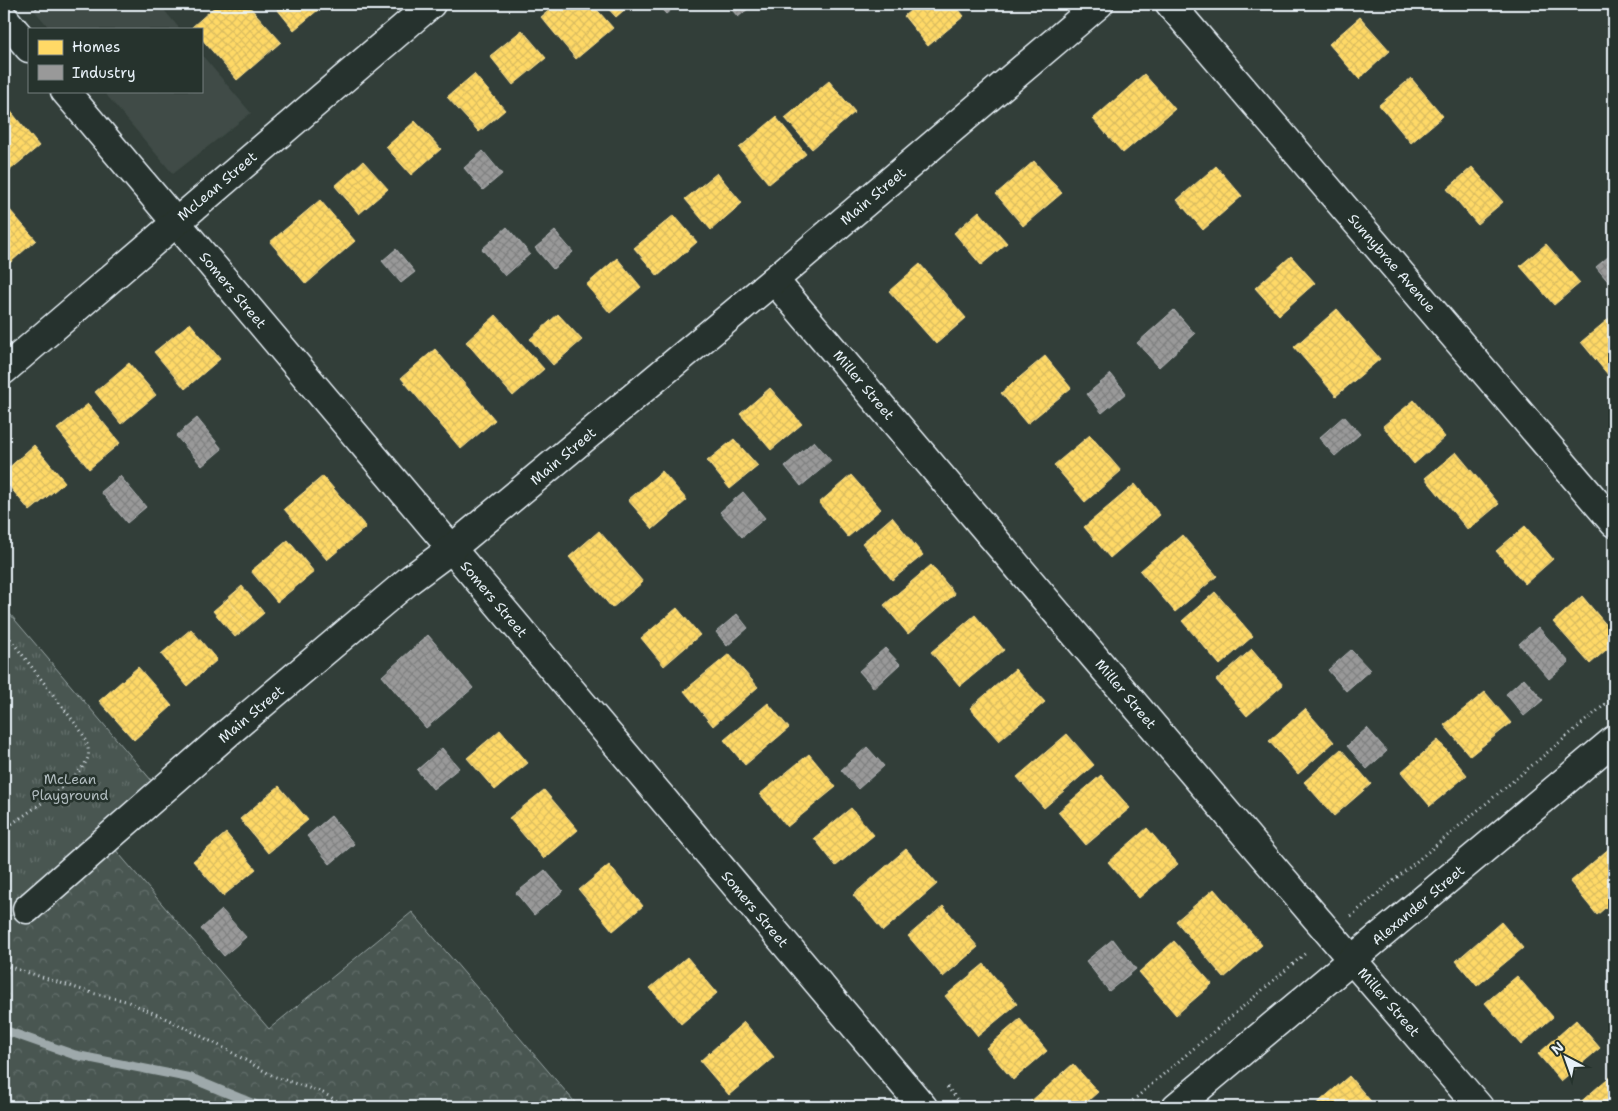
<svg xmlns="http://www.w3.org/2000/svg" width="1618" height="1111" viewBox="0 0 1618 1111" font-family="'Shantell Sans',sans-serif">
<defs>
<pattern id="forest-crowns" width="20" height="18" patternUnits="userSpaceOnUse" patternTransform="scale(1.25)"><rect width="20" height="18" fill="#495651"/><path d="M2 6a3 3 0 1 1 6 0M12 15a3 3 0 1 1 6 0" fill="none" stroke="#636f6b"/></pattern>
<pattern id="park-tufts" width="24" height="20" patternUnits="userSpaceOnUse" patternTransform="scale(1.25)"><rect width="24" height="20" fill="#495651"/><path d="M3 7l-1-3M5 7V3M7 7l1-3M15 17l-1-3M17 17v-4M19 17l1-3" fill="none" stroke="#636f6b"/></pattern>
<pattern id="homes-cross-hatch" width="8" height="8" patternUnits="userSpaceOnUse" patternTransform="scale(1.25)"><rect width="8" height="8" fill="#ffd966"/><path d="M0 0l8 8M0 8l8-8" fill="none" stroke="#dabc60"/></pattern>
<pattern id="industry-cross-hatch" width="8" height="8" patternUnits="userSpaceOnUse" patternTransform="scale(1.25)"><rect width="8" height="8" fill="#999"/><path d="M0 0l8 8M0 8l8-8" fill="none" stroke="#808181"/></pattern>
</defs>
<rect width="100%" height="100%" fill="#323e39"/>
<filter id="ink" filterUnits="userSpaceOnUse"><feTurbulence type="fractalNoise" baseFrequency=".02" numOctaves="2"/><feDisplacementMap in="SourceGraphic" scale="10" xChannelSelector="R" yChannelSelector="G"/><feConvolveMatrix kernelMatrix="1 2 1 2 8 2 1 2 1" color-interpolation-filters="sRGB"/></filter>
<g filter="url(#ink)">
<g fill="#3f4b46">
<polygon points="29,4 159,4 180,29 50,29"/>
<polygon points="201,54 251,113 173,174 103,91 201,91"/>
</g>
<polygon fill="url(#forest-crowns)" stroke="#98a4a4" points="108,841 269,1029 412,912 579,1107 4,1107 4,917 28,911"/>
<polygon fill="url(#park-tufts)" stroke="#98a4a4" points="4,607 163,794 28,911 4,917"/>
<g fill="url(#homes-cross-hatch)" stroke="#f8e092">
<polygon points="218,4 247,4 281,42 237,80 201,38 201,29 193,29 192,27"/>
<polygon points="273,4 325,4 294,30"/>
<polygon points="557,4 592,4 613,28 576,59 541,17"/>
<polygon points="604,4 631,4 616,17"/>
<polygon points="918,4 954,4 964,16 928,46 904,16"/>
<polygon points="1360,17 1390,51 1359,79 1329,44"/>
<polygon points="522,30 546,58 513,85 490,56"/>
<polygon points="474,74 505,110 479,132 447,97"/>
<polygon points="1144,74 1175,109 1123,153 1093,119"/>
<polygon points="1411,78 1443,116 1411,143 1379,105"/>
<polygon points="829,81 855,112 812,149 785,118"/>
<polygon points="4,103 39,146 10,170 4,162"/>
<polygon points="776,117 806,154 769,184 739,148"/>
<polygon points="415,121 441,149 411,175 386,147"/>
<polygon points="363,161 388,189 359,214 335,186"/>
<polygon points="1034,161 1062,193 1023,226 996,194"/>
<polygon points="1216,166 1242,196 1203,230 1177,200"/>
<polygon points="1472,167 1503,202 1477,224 1447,189"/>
<polygon points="717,173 742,203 711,230 685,199"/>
<polygon points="320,200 355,241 306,284 270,242"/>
<polygon points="9,209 36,240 4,268 4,213"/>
<polygon points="979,211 1007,243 981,265 954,233"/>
<polygon points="674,215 697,242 658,276 634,248"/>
<polygon points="1546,244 1580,283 1554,305 1520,266"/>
<polygon points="1291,256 1315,283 1279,315 1255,288"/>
<polygon points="617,258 641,287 610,313 586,285"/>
<polygon points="920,264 966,318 936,344 889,291"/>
<polygon points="1337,309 1380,359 1336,396 1294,347"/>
<polygon points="558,314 582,340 553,365 530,339"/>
<polygon points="496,315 544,369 513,396 466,342"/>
<polygon points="1612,316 1614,320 1614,382 1581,342"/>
<polygon points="190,323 220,359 185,389 154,352"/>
<polygon points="435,349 495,420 461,449 401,378"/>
<polygon points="1045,356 1071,388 1027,424 1001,393"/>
<polygon points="129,363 156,395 121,424 95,392"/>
<polygon points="770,388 802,424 771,450 740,414"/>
<polygon points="1414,400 1445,437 1414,464 1383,426"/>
<polygon points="88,404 120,443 89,469 57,429"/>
<polygon points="1090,435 1121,471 1085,502 1054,465"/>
<polygon points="734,439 758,466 730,489 707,461"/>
<polygon points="34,445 65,482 30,511 4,480 4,472"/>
<polygon points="1456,452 1499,504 1468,530 1425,478"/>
<polygon points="662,471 687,500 653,529 628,500"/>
<polygon points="851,475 881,509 848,537 819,503"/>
<polygon points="323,476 366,527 327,560 284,509"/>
<polygon points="1135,484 1160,515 1110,558 1084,527"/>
<polygon points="892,517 923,555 892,580 862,543"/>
<polygon points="1525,526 1553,559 1525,584 1496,551"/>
<polygon points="599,531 643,582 612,608 569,557"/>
<polygon points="1182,535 1217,576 1175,612 1140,571"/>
<polygon points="288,540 314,572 277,602 251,571"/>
<polygon points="931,565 955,594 908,634 884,605"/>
<polygon points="242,586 264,613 250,625 227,599"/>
<polygon points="1215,592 1253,636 1220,665 1182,621"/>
<polygon points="1582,596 1614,634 1614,643 1590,664 1553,622"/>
<polygon points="227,599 250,625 235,637 213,611"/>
<polygon points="677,608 700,635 664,666 641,638"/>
<polygon points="975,615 1004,650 960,686 931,652"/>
<polygon points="191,629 217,660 187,686 161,654"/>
<polygon points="1252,649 1283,685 1247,716 1216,680"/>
<polygon points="729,654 758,687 713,726 684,691"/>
<polygon points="138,667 172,706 134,740 99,701"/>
<polygon points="1015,669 1045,702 999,741 970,708"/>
<polygon points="1485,692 1511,723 1470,756 1444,725"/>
<polygon points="768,703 789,728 745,765 724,740"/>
<polygon points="1305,709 1334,742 1298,774 1269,741"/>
<polygon points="500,730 528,763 495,790 467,758"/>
<polygon points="1067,734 1094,765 1044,808 1017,777"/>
<polygon points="1438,740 1467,775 1430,806 1401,772"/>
<polygon points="1341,749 1371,784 1334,816 1304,782"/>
<polygon points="809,754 836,787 787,827 760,794"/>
<polygon points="1101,775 1130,808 1086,845 1058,812"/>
<polygon points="279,786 308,820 268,853 240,819"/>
<polygon points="544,790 578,830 544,859 509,818"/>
<polygon points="851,808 874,835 836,866 814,838"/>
<polygon points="1147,828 1178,864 1139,898 1108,862"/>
<polygon points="226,833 256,869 223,896 193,861"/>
<polygon points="1612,846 1614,849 1614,900 1597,915 1570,882"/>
<polygon points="906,849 937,884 883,931 853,895"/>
<polygon points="609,865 643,906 613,931 579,890"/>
<polygon points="1214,889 1262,945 1224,978 1176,921"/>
<polygon points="943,906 978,947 943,977 908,936"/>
<polygon points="1501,922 1523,948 1477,986 1456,961"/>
<polygon points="1174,941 1212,984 1176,1015 1139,972"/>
<polygon points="687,957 717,993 681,1024 650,988"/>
<polygon points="984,964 1017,1004 978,1036 945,996"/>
<polygon points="1517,976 1553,1017 1521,1045 1485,1003"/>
<polygon points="1020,1019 1047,1051 1013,1080 986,1048"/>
<polygon points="1576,1020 1600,1048 1561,1081 1538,1054"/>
<polygon points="744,1022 774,1057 729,1095 700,1061"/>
<polygon points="1073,1064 1098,1092 1081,1107 1033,1107 1029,1103"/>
<polygon points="1614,1073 1614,1107 1579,1107 1577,1105"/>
<polygon points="1349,1076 1376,1107 1313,1107"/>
<polygon points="800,1101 806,1107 792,1107"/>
</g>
<g fill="url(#industry-cross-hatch)" stroke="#b1b3b6">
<polygon points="657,4 678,4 666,14"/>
<polygon points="727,4 754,4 738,17"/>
<polygon points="483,151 502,174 483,190 464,168"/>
<polygon points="507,227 530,254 505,276 482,249"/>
<polygon points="555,231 573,252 553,269 535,248"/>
<polygon points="396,249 415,272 401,283 382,261"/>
<polygon points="1614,252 1614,282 1611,285 1596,267"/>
<polygon points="1174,310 1195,334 1159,367 1137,343"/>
<polygon points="1111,374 1126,393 1102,413 1087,394"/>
<polygon points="1344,416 1360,434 1335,456 1319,438"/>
<polygon points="197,418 222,449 202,466 176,436"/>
<polygon points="814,441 831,461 801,486 785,466"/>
<polygon points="120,476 146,507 127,523 101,492"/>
<polygon points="743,492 765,518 742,537 720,512"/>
<polygon points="737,614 748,628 727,646 716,632"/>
<polygon points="1538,627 1569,662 1549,679 1519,644"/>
<polygon points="428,635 473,688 426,728 382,676"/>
<polygon points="885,648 900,664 874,688 859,671"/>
<polygon points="1351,650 1370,670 1346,691 1328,670"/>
<polygon points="1524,678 1543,700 1524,716 1506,694"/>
<polygon points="1367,728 1387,751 1367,769 1347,746"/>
<polygon points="867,747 884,766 858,789 841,770"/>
<polygon points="442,748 459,768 433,789 417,770"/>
<polygon points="331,816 354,844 330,864 307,836"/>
<polygon points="545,870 563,891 534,915 516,893"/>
<polygon points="222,910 246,937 224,956 201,929"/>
<polygon points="1113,939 1136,969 1109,991 1086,961"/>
</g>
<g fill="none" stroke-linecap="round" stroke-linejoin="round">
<polyline stroke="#9ea9ab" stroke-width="9" points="4,1030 75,1055 191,1078 261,1107"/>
<defs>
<g id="minor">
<polyline points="1170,4 1614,523"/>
<polyline points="4,18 29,48"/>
<polyline points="65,91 923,1107"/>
<polyline points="774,280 1317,919 1479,1107"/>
<polyline points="4,370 431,4"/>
<polyline points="27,909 229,732 408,581 451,549 774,280 1099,4"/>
<polyline points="1176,1107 1614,740"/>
</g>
</defs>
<use href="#minor" stroke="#e8f1f8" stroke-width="31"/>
<g stroke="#e8f1f8" stroke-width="3" stroke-dasharray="1 4" stroke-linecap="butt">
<polyline points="33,4 38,10"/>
<path d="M4,631L81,731C85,738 90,749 88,757C82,779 24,815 4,829"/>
<polyline points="1351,916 1614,697"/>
<polyline points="4,965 92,993 126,1001 167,1019 224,1048 273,1076 323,1093 348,1107"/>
<polyline points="947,1087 964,1107"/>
<polyline points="1125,1107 1307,952"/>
</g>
<use href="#minor" stroke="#26332d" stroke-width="28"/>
</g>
</g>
<g text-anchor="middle" stroke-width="5" stroke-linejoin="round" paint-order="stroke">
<g font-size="14" fill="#e8f1f8" stroke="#26332d">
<text transform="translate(217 186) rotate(-40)" y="5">McLean Street</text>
<text transform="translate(873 196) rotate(-40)" y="5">Main Street</text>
<text transform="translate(1392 263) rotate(49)" y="5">Sunnybrae Avenue</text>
<text transform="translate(233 290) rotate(50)" y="5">Somers Street</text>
<text transform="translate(864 385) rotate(50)" y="5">Miller Street</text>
<text transform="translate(563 456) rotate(-40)" y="5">Main Street</text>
<text transform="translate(494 599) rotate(50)" y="5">Somers Street</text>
<text transform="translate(1126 694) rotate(50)" y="5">Miller Street</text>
<text transform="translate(251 714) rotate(-40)" y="5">Main Street</text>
<text transform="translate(1418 905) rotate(-40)" y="5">Alexander Street</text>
<text transform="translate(755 909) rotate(50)" y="5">Somers Street</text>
<text transform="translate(1389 1002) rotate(49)" y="5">Miller Street</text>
</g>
<g font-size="14" fill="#b0bbbe" stroke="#26332d">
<text x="70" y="784">McLean<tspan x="70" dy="16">Playground</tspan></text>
</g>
</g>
<rect width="1618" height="1111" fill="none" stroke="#26332d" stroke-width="20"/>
<rect x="10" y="10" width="1598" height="1091" fill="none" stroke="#e8f1f8" stroke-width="2" filter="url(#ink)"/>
<rect x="28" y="28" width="175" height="65" fill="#26332d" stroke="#747f7e"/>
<rect x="38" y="40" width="25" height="15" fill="#ffd966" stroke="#747f7e"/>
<text x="72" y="52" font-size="15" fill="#e8f1f8">Homes</text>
<rect x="38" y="65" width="25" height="15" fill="#999999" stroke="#747f7e"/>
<text x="72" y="78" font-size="15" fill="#e8f1f8">Industry</text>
<g transform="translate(1566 1058) rotate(319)" stroke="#26332d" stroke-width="4" paint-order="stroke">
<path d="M0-4L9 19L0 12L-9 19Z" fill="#e8f1f8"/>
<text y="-8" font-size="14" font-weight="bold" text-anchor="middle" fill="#e8f1f8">N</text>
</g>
</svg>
